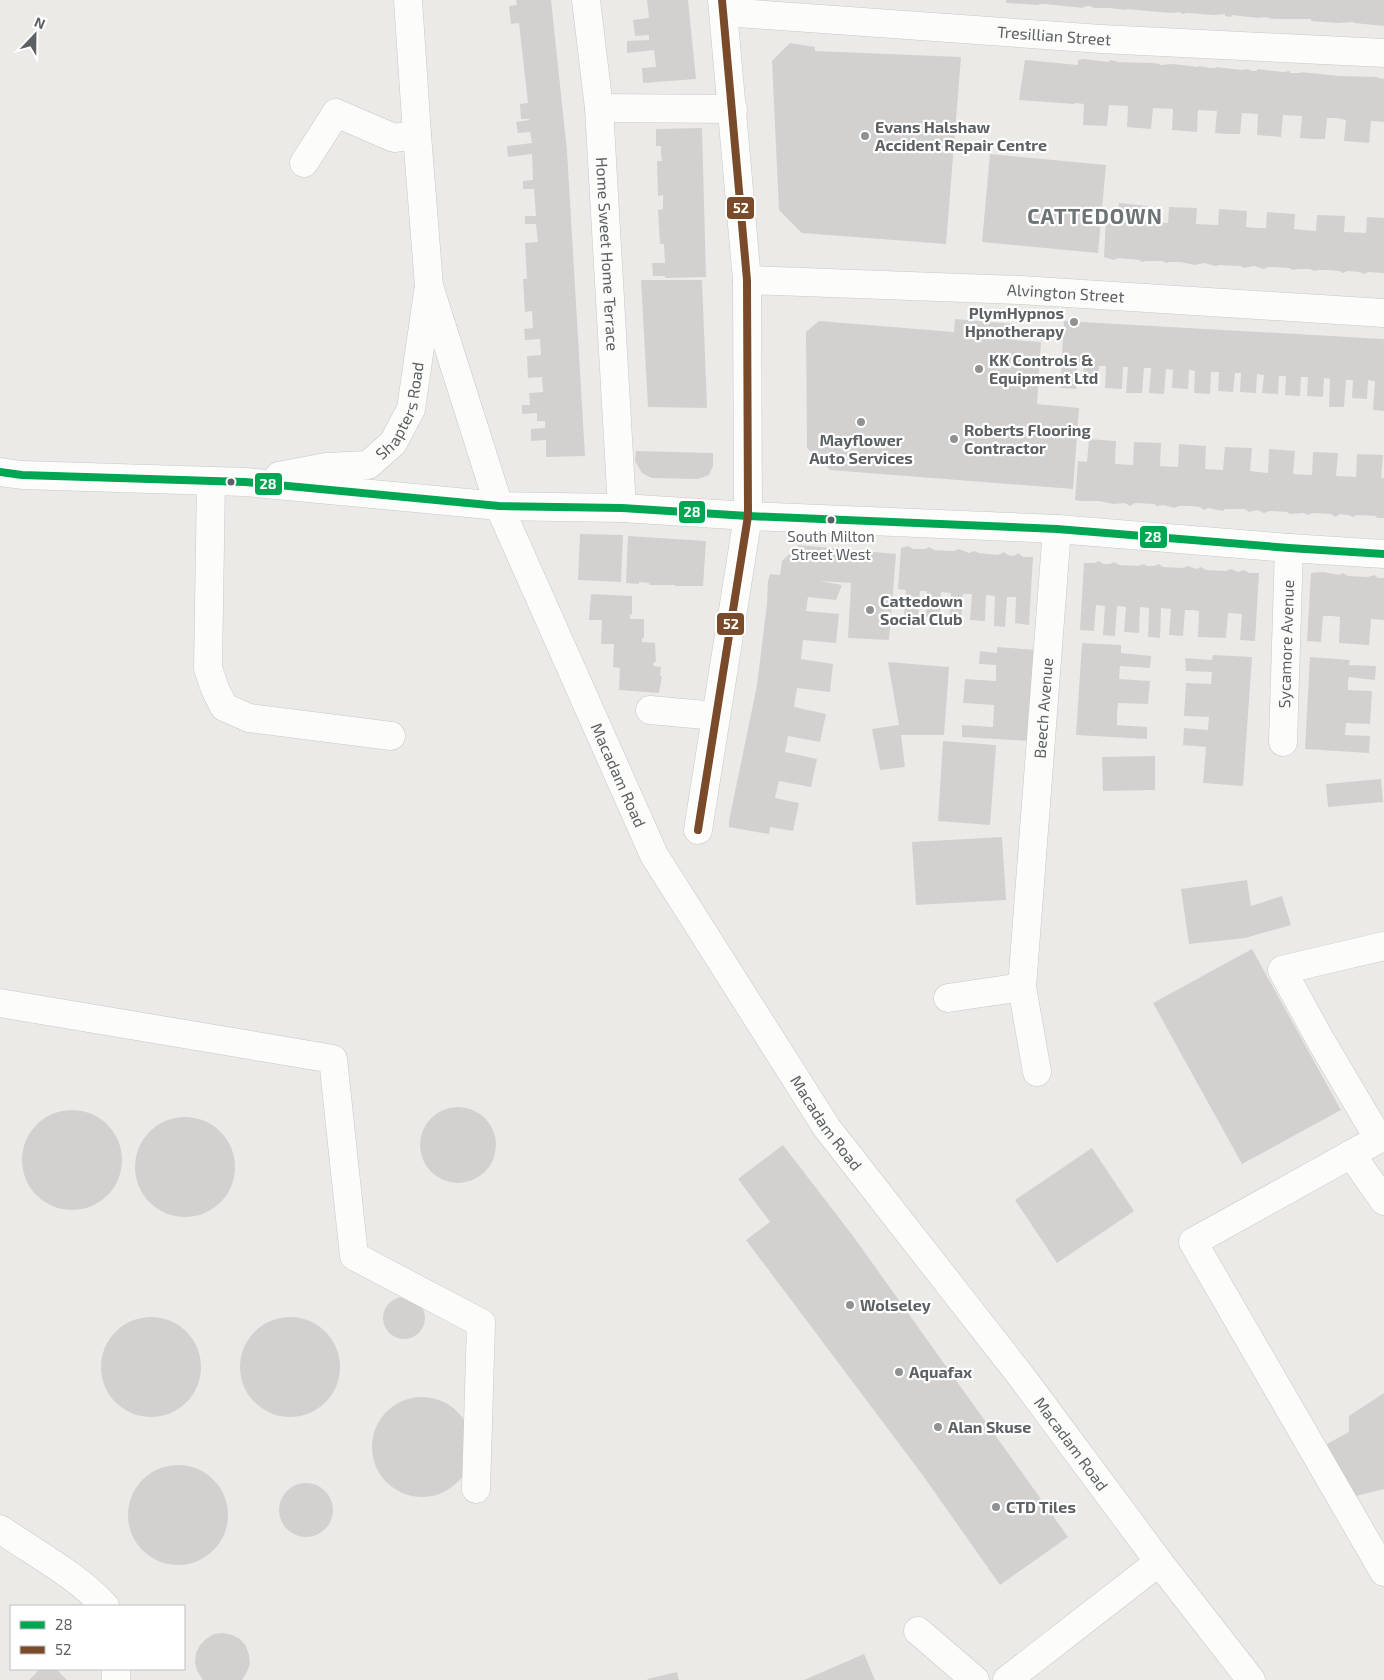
<svg xmlns="http://www.w3.org/2000/svg" width="1384" height="1680" viewBox="0 0 1384 1680" font-family="'Exo 2',sans-serif">
<rect width="100%" height="100%" fill="#eceae7"/>
<g fill="#d3d1d0">
<polygon points="516,0 551,0 567,151 585,456 546,457 546,440 531,441 531,429 545,428 545,421 537,421 537,413 522,414 522,405 530,405 529,393 543,392 542,377 528,378 527,356 541,355 540,339 525,340 524,329 533,328 532,311 525,312 523,279 527,279 525,243 538,242 536,224 525,224 525,216 536,216 534,189 523,189 523,181 533,180 532,154 508,157 507,146 532,143 530,132 518,133 516,122 529,120 529,119 521,119 520,104 528,103 519,23 511,24 509,6 517,5"/>
<polygon points="647,0 688,0 696,79 643,83 642,68 656,67 654,50 627,53 627,41 649,40 649,35 635,36 633,20 649,18"/>
<polygon points="1006,0 1384,0 1384,26 1354,23 1354,22 1337,23 1311,21 1311,19 1274,19 1268,18 1268,17 1258,18 1232,15 1231,17 1225,16 1225,14 1214,15 1188,13 1181,14 1181,12 1171,13 1126,9 1126,10 1109,8 1093,8 1093,7 1089,6 1083,7 1083,8 1045,4 1039,4 1039,5 1006,3"/>
<polygon points="790,43 815,47 815,51 961,57 946,244 802,233 779,210 772,61"/>
<polygon points="1083,59 1109,62 1109,60 1116,61 1116,62 1153,63 1160,64 1160,65 1173,64 1198,67 1199,66 1210,68 1216,68 1216,67 1242,70 1249,69 1249,70 1253,71 1257,71 1257,69 1283,72 1290,71 1290,73 1301,73 1301,72 1339,76 1378,77 1378,78 1384,79 1384,122 1371,121 1369,143 1344,141 1346,120 1336,118 1327,118 1325,139 1313,139 1300,138 1302,116 1283,115 1281,137 1257,135 1258,114 1242,113 1240,134 1228,134 1215,133 1217,111 1198,110 1197,132 1172,130 1173,109 1153,108 1151,129 1127,127 1128,106 1109,105 1107,126 1083,125 1084,104 1075,103 1074,104 1019,100 1025,60 1078,65 1078,60"/>
<polygon points="702,128 706,277 665,278 665,276 653,276 652,263 665,263 664,244 660,244 658,210 663,209 663,195 658,196 657,161 662,161 661,154 661,146 656,146 656,129"/>
<polygon points="990,154 1106,165 1098,253 982,242"/>
<polygon points="1119,203 1147,206 1145,221 1168,223 1169,207 1197,208 1196,224 1218,225 1219,209 1247,211 1246,227 1256,228 1266,228 1267,212 1295,214 1294,229 1316,231 1317,215 1345,216 1344,232 1366,233 1367,217 1384,218 1384,273 1368,272 1364,274 1360,272 1347,271 1343,273 1339,271 1328,270 1318,270 1314,271 1310,269 1297,269 1293,270 1289,268 1268,267 1264,269 1254,266 1244,268 1240,266 1220,265 1215,266 1204,263 1195,265 1180,262 1170,262 1166,263 1162,261 1147,261 1142,262 1139,260 1118,258 1114,260 1104,257 1106,218 1118,219"/>
<polygon points="641,280 702,280 707,408 648,407"/>
<polygon points="955,319 1015,324 1014,340 1041,342 1037,404 1079,408 1073,489 830,470 807,448 806,332 819,321 954,332"/>
<polygon points="1064,321 1384,339 1384,411 1373,410 1375,381 1368,380 1367,399 1352,398 1353,380 1346,380 1344,407 1329,407 1330,379 1324,378 1323,397 1307,396 1308,377 1301,377 1300,396 1285,395 1286,376 1279,376 1278,394 1262,393 1264,375 1257,374 1256,393 1240,392 1241,373 1235,373 1233,392 1218,391 1219,372 1211,372 1210,394 1194,393 1195,371 1189,370 1188,389 1172,388 1173,370 1166,369 1164,394 1149,393 1151,368 1144,368 1142,393 1126,393 1128,367 1123,367 1122,389 1105,388 1106,366 1099,366 1098,384 1082,383 1084,364 1077,364 1076,389 1060,388"/>
<polygon points="1089,439 1116,441 1115,464 1133,465 1134,442 1161,443 1160,466 1178,467 1179,444 1206,446 1205,469 1223,470 1225,447 1252,448 1250,471 1268,473 1269,449 1295,451 1293,474 1312,475 1313,452 1338,453 1336,476 1356,477 1357,454 1383,455 1381,478 1384,478 1384,518 1377,518 1376,516 1357,515 1353,517 1348,515 1340,514 1335,517 1331,514 1313,513 1308,515 1304,513 1289,514 1288,512 1269,511 1264,513 1257,510 1249,512 1245,509 1225,509 1223,511 1208,508 1204,510 1200,507 1189,506 1179,506 1174,508 1164,505 1156,506 1155,504 1135,503 1130,506 1125,503 1113,504 1099,501 1081,501 1075,500 1078,461 1087,462"/>
<polygon points="636,451 713,453 713,466 709,475 698,479 652,478 642,473 635,461"/>
<polygon points="580,534 623,535 621,582 578,580"/>
<polygon points="628,536 706,541 703,586 675,586 675,585 649,585 649,583 639,582 639,584 626,583"/>
<polygon points="799,545 896,554 889,640 848,638 851,583 819,581 842,585 836,600 808,597 806,611 839,614 836,643 803,640 801,659 833,664 830,692 797,688 794,707 826,714 820,742 788,736 785,752 817,759 811,787 779,781 775,798 799,803 793,831 770,827 769,834 729,827 729,821 757,685 767,604 768,581 770,574 780,575 782,561"/>
<polygon points="908,546 913,549 925,549 929,547 934,550 954,551 959,549 969,553 974,551 979,553 998,555 1004,552 1008,555 1014,556 1018,553 1023,557 1033,557 1029,625 1015,623 1016,597 1007,597 1005,627 994,626 995,596 986,595 985,621 970,620 972,594 963,594 961,623 949,622 951,593 941,592 940,618 926,617 927,591 920,591 918,617 904,616 906,590 898,589 901,548"/>
<polygon points="1099,561 1103,564 1110,564 1114,562 1119,565 1138,566 1144,564 1147,566 1154,566 1159,564 1163,567 1183,568 1188,566 1197,569 1201,567 1206,570 1226,571 1231,569 1238,572 1244,570 1249,573 1259,573 1255,641 1240,640 1242,614 1228,613 1226,638 1198,637 1199,611 1192,610 1185,610 1183,636 1169,635 1171,609 1161,608 1160,638 1148,637 1149,608 1140,607 1139,633 1124,632 1126,607 1117,606 1115,636 1103,635 1105,606 1096,605 1094,631 1080,630 1084,563 1094,563"/>
<polygon points="1323,572 1339,575 1343,573 1348,576 1368,577 1374,575 1378,578 1384,578 1384,620 1371,619 1369,645 1339,643 1340,617 1332,616 1323,616 1321,642 1307,641 1311,573"/>
<polygon points="591,594 632,596 632,615 630,614 630,619 644,619 644,638 642,638 642,642 655,643 656,662 654,662 653,666 661,667 660,676 662,676 659,693 619,690 620,668 613,667 614,644 601,644 602,620 589,620"/>
<polygon points="1082,643 1121,645 1121,653 1151,656 1150,668 1120,666 1119,679 1150,681 1148,704 1118,703 1117,714 1117,725 1147,727 1147,739 1076,735"/>
<polygon points="997,647 1037,650 1031,741 962,737 962,725 993,727 994,705 963,703 965,679 996,681 996,665 979,664 980,651 997,653"/>
<polygon points="1213,655 1252,657 1243,786 1203,783 1206,747 1183,745 1184,728 1208,730 1209,717 1184,716 1186,683 1211,684 1212,672 1186,671 1185,658 1212,660"/>
<polygon points="1310,657 1350,660 1349,665 1376,666 1375,680 1349,677 1348,683 1348,690 1372,691 1370,724 1346,723 1345,735 1370,736 1369,753 1305,749"/>
<polygon points="888,662 949,667 944,735 901,735 905,767 880,770 872,729 899,725"/>
<polygon points="943,741 996,745 990,825 938,821"/>
<polygon points="1155,756 1155,790 1103,791 1102,757"/>
<polygon points="1381,779 1383,802 1328,807 1326,784"/>
<polygon points="1002,837 1006,900 916,905 912,842"/>
<polygon points="1247,880 1251,906 1282,896 1291,925 1245,938 1189,944 1181,889"/>
<polygon points="1252,949 1341,1110 1242,1164 1153,1003"/>
<circle cx="458" cy="1145" r="38"/>
<circle cx="72" cy="1160" r="50"/>
<circle cx="185" cy="1167" r="50"/>
<polygon points="783,1145 853,1236 1068,1537 1000,1585 924,1477 746,1240 770,1222 738,1179"/>
<polygon points="1092,1148 1134,1211 1057,1263 1015,1200"/>
<circle cx="404" cy="1318" r="21"/>
<circle cx="290" cy="1367" r="50"/>
<circle cx="151" cy="1367" r="50"/>
<polygon points="1384,1393 1384,1489 1352,1497 1327,1444 1349,1432 1349,1416"/>
<circle cx="422" cy="1447" r="50"/>
<circle cx="178" cy="1515" r="50"/>
<circle cx="306" cy="1510" r="27"/>
<polygon points="223,1633 232,1635 240,1639 246,1646 249,1655 250,1664 247,1672 242,1680 203,1680 197,1671 195,1662 196,1653 200,1645 206,1639 214,1634"/>
<polygon points="864,1654 875,1680 804,1680"/>
<polygon points="40,1669 56,1669 67,1680 29,1680"/>
<polygon points="677,1672 679,1680 648,1680 647,1679"/>
</g>
<g fill="none" stroke-linecap="round" stroke-linejoin="round">
<defs>
<g id="minor">
<path id="s1" d="M408,0L417,135L429,286L499,506L654,855L827,1128L1024,1380L1159,1562L1251,1680"/>
<path id="s2" d="M586,0L599,108L622,508"/>
<path id="s3" d="M724,12L1101,39L1384,53"/>
<polyline points="599,108 733,109"/>
<polyline points="304,163 336,113 394,138 417,135"/>
<path id="s4" d="M747,280L1020,290L1384,313"/>
<polyline points="0,472 22,475 245,482 499,506 622,508 748,516 1057,529 1289,548 1384,554"/>
<path id="s5" d="M279,476L326,467L368,465L393,443L411,409L428,292"/>
<polyline points="211,481 208,668 215,689 224,707 249,718 391,736"/>
<polyline points="650,710 716,716"/>
<path id="s6" d="M1283,742L1289,548"/>
<polyline points="698,830 748,516 747,280 722,0"/>
<polyline points="948,998 1022,987"/>
<polyline points="0,1003 333,1059 354,1256 481,1323 476,1489"/>
<path id="s7" d="M1037,1072L1022,987L1057,529"/>
<polyline points="1384,1136 1193,1242 1384,1572"/>
<polyline points="1379,1139 1321,1041 1282,970 1384,946"/>
<polyline points="1351,1154 1384,1201"/>
<path d="M0,1529C36,1554 75,1574 105,1606"/>
<polyline points="918,1631 975,1680"/>
<polyline points="116,1679 116,1669"/>
<polyline points="1007,1680 1159,1562"/>
</g>
</defs>
<use href="#minor" stroke="#c8c8c7" stroke-width="29"/>
<use href="#minor" stroke="#fcfcfb" stroke-width="28"/>
<defs>
<polyline id="bus-1" points="0,472 22,475 245,482 499,506 622,508 748,516 1057,529 1289,548 1384,554"/>
<polyline id="bus-2" points="698,830 748,516 747,280 722,0"/>
</defs>
<use href="#bus-1" stroke="#fff" stroke-width="11"/>
<use href="#bus-2" stroke="#fff" stroke-width="11"/>
<use href="#bus-1" stroke="#00a651" stroke-width="8"/>
<use href="#bus-2" stroke="#7a4b2a" stroke-width="8"/>
</g>
<g fill="#8f9192" stroke="#fff" stroke-width="2">
<circle cx="865" cy="136" r="5"/>
<circle cx="1074" cy="322" r="5"/>
<circle cx="979" cy="369" r="5"/>
<circle cx="861" cy="422" r="5"/>
<circle cx="954" cy="439" r="5"/>
<circle cx="870" cy="610" r="5"/>
<circle cx="850" cy="1305" r="5"/>
<circle cx="899" cy="1372" r="5"/>
<circle cx="938" cy="1427" r="5"/>
<circle cx="996" cy="1507" r="5"/>
</g>
<g fill="#5d6164" stroke="#fff" stroke-width="2">
<circle cx="231" cy="482" r="4.5"/>
<circle cx="831" cy="520" r="4.5"/>
</g>
<g text-anchor="middle" stroke-width="4.5" stroke-linejoin="round" paint-order="stroke">
<g font-size="15" fill="#5d6164" stroke="#fff">
<text x="831" y="542">South Milton<tspan x="831" dy="18">Street West</tspan></text>
</g>
<g font-size="16" fill="#5d6164" stroke="#fff">
<text dy="6" stroke="none"><textPath href="#s3" startOffset="331">Tresillian Street</textPath></text>
<text dy="6" stroke="none"><textPath href="#s2" startOffset="255">Home Sweet Home Terrace</textPath></text>
<text dy="6" stroke="none"><textPath href="#s4" startOffset="319">Alvington Street</textPath></text>
<text dy="6" stroke="none"><textPath href="#s5" startOffset="156">Shapters Road</textPath></text>
<text dy="6" stroke="none"><textPath href="#s6" startOffset="98">Sycamore Avenue</textPath></text>
<text dy="6" stroke="none"><textPath href="#s7" startOffset="366">Beech Avenue</textPath></text>
<text dy="6" stroke="none"><textPath href="#s1" startOffset="812">Macadam Road</textPath></text>
<text dy="6" stroke="none"><textPath href="#s1" startOffset="1218">Macadam Road</textPath></text>
<text dy="6" stroke="none"><textPath href="#s1" startOffset="1622">Macadam Road</textPath></text>
</g>
<g font-size="16" font-weight="bold" fill="#5d6164" stroke="#fff" text-anchor="start">
<text x="875" y="133">Evans Halshaw<tspan x="875" dy="18">Accident Repair Centre</tspan></text>
<text x="1064" y="319" text-anchor="end">PlymHypnos<tspan x="1064" dy="18">Hpnotherapy</tspan></text>
<text x="989" y="366">KK Controls &amp;<tspan x="989" dy="18">Equipment Ltd</tspan></text>
<text x="964" y="436">Roberts Flooring<tspan x="964" dy="18">Contractor</tspan></text>
<text x="861" y="446" text-anchor="middle">Mayflower<tspan x="861" dy="18">Auto Services</tspan></text>
<text x="880" y="607">Cattedown<tspan x="880" dy="18">Social Club</tspan></text>
<text x="860" y="1311">Wolseley</text>
<text x="909" y="1378">Aquafax</text>
<text x="948" y="1433">Alan Skuse</text>
<text x="1006" y="1513">CTD Tiles</text>
</g>
<g font-size="21" font-weight="bold" letter-spacing="1" fill="#6e7376" stroke="#fff">
<text x="1095" y="224">CATTEDOWN</text>
</g>
</g>
<g stroke="#fff" stroke-width="2">
<rect x="726" y="196" width="29" height="24" rx="5" fill="#7a4b2a"/>
<rect x="254" y="472" width="29" height="24" rx="5" fill="#00a651"/>
<rect x="678" y="500" width="28" height="24" rx="5" fill="#00a651"/>
<rect x="1139" y="525" width="29" height="24" rx="5" fill="#00a651"/>
<rect x="716" y="612" width="29" height="24" rx="5" fill="#7a4b2a"/>
</g>
<g font-size="14" text-anchor="middle" font-weight="bold" fill="#fff">
<text x="741" y="213">52</text>
<text x="268" y="489">28</text>
<text x="692" y="517">28</text>
<text x="1153" y="542">28</text>
<text x="731" y="629">52</text>
</g>
<rect x="10" y="1605" width="175" height="65" fill="#ffffff" stroke="#bec0c1"/>
<rect x="20" y="1621" width="25" height="8" fill="#00a651" stroke="#bec0c1"/>
<text x="55" y="1630" font-size="15" fill="#5d6164">28</text>
<rect x="20" y="1646" width="25" height="8" fill="#7a4b2a" stroke="#bec0c1"/>
<text x="55" y="1655" font-size="15" fill="#5d6164">52</text>
<g transform="translate(35 35) rotate(22)" stroke="#ffffff" stroke-width="4" paint-order="stroke">
<path d="M0-4L9 19L0 12L-9 19Z" fill="#5d6164"/>
<text y="-8" font-size="14" font-weight="bold" text-anchor="middle" fill="#5d6164">N</text>
</g>
</svg>
